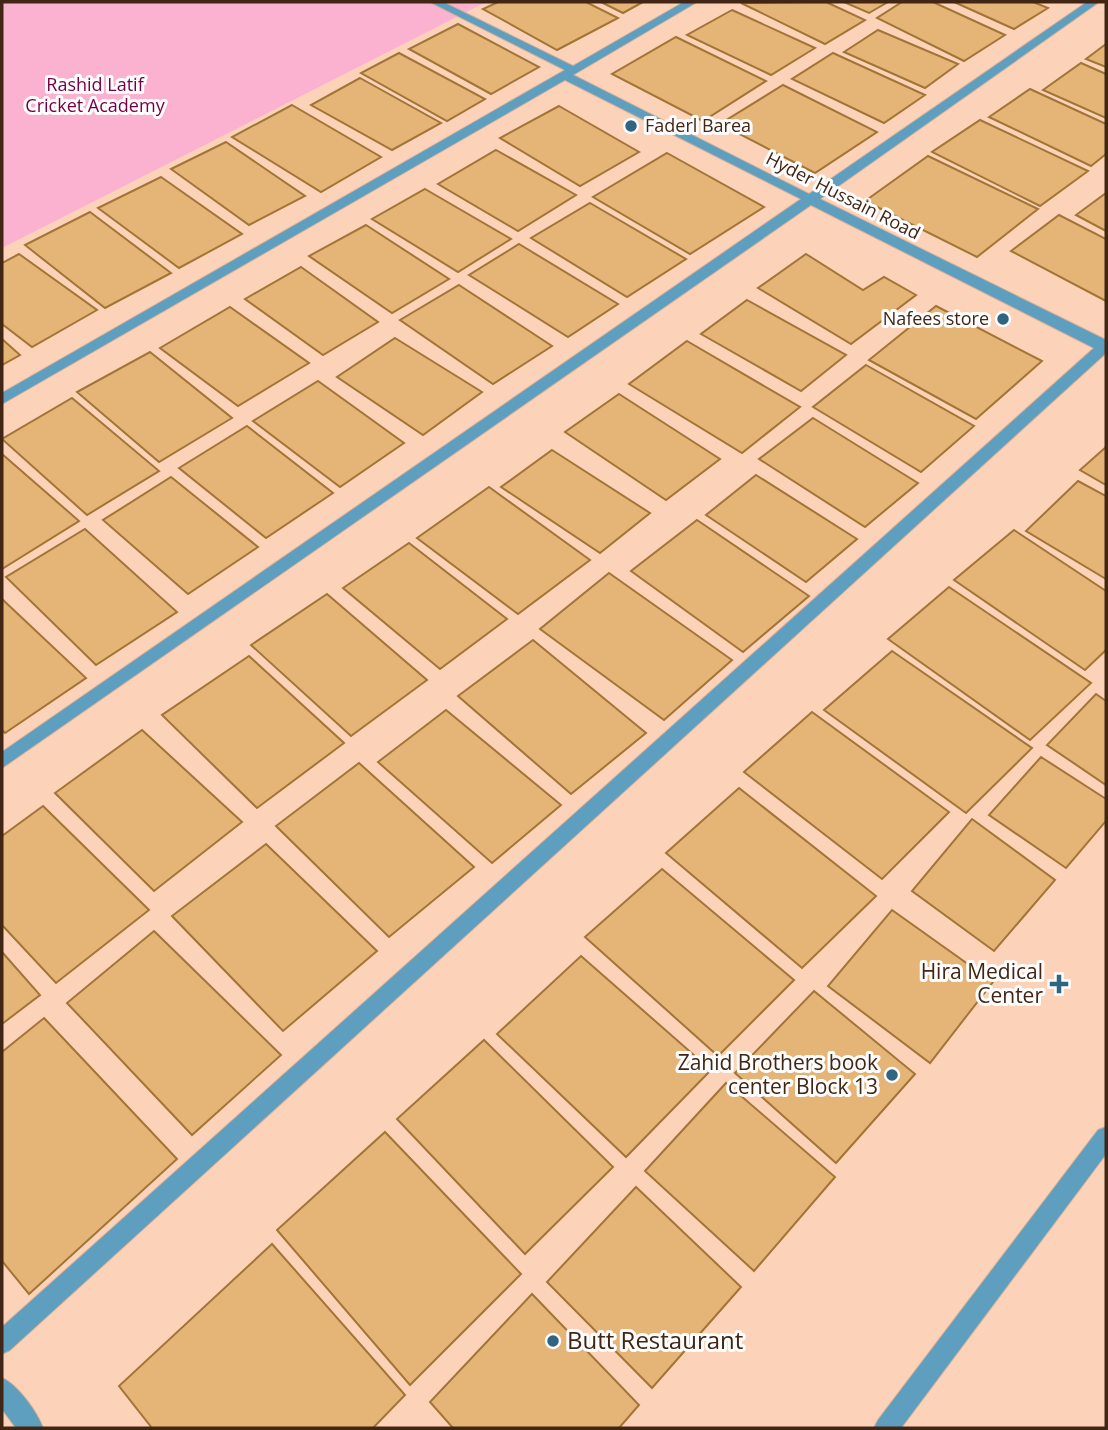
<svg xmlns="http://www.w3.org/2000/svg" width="1108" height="1430" viewBox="0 0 1108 1430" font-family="'Open Sans',sans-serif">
<rect width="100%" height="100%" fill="#fcd3b9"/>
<polygon fill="#fbb2d0" points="2,2 486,2 2,248"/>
<g fill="#e5b577" stroke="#a27537" stroke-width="2">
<polygon points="498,2 586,2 618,18 557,50 483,9"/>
<polygon points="601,2 643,2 623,13"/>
<polygon points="826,2 865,20 825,44 741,3"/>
<polygon points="844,2 888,2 869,13"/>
<polygon points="902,2 933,2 1005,35 964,61 877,18"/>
<polygon points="954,2 1033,2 1048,8 1014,29"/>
<polygon points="732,10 815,48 771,75 687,35"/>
<polygon points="458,24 539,67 491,94 409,49"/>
<polygon points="878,30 958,64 925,88 844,52"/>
<polygon points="676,37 766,81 703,121 612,74"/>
<polygon points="1106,44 1106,67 1086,59"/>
<polygon points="399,53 485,99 447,121 361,73"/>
<polygon points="833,53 925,95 884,123 792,79"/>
<polygon points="1081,63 1106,74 1106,118 1043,90"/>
<polygon points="360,78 441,123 392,150 311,105"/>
<polygon points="783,85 877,132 815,173 720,124"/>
<polygon points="1030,89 1106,124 1106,154 1091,166 989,117"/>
<polygon points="292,105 381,157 321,192 232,137"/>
<polygon points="559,106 639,152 580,186 500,138"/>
<polygon points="980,120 1088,171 1040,206 932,152"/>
<polygon points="226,142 305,196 249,225 171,169"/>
<polygon points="496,150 576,195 518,231 438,184"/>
<polygon points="667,153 764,207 690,254 593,197"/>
<polygon points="928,156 1038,209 977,257 865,201"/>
<polygon points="161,177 242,234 179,268 98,208"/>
<polygon points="425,189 511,239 458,272 372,219"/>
<polygon points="1106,193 1106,231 1076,215"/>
<polygon points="590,203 686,259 627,297 531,238"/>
<polygon points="90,212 171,273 105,308 25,245"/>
<polygon points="1059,215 1106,239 1106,301 1011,251"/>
<polygon points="366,225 449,279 392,313 309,256"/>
<polygon points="519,244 618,304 568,337 469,275"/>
<polygon points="19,254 97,310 32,347 2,324 2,263"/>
<polygon points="806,254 863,290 884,277 916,295 851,344 758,288"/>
<polygon points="301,267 378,322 323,355 245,299"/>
<polygon points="459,285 552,346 493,384 400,320"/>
<polygon points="747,300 846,355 801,391 701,334"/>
<polygon points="936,306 1042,361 976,419 869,360"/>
<polygon points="230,307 309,363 238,406 160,348"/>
<polygon points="395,338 482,392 423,435 337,377"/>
<polygon points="2,339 20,355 2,365"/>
<polygon points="687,341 800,407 742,453 629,384"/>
<polygon points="150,352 232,418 159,462 77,392"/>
<polygon points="866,365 974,426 921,472 813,407"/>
<polygon points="318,381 404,443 340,487 253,421"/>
<polygon points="619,394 720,459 666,500 565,432"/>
<polygon points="72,398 159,471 87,515 2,439"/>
<polygon points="813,418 918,483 865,527 759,459"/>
<polygon points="247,426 333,493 266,538 179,468"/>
<polygon points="1106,447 1106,485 1080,470"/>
<polygon points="552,450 650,513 600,553 501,487"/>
<polygon points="2,454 79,521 2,569"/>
<polygon points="756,475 857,539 806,582 706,515"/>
<polygon points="171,477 258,547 188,594 103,520"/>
<polygon points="1078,481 1106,496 1106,579 1026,531"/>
<polygon points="489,487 590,560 518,614 417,538"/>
<polygon points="697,520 809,596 743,652 631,571"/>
<polygon points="85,529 177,612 96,665 6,577"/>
<polygon points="1014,530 1106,591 1106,650 1085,670 954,580"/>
<polygon points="409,543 507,619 440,669 343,588"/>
<polygon points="609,573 732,660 664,720 540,629"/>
<polygon points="949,587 1091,683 1030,740 888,639"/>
<polygon points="327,594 427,680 351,736 251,645"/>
<polygon points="2,599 86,678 5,733 2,730"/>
<polygon points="533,640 646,733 571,794 458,696"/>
<polygon points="892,651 1032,748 966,813 824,710"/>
<polygon points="249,656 344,743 257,808 162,715"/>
<polygon points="1096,694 1106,701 1106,785 1047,745"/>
<polygon points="446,710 561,805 492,863 378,762"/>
<polygon points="812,712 949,812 882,879 744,772"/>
<polygon points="142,730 242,822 154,891 55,793"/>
<polygon points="1041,757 1106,799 1106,821 1066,868 989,815"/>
<polygon points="359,763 474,867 389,937 276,826"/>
<polygon points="739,788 876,896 802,968 666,853"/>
<polygon points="43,806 149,910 56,983 2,925 2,836"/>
<polygon points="972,819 1055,880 994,951 912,891"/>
<polygon points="266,844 377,951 283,1031 172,916"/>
<polygon points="662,869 794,980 718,1056 585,937"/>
<polygon points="892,910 993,982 930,1063 828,986"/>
<polygon points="154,931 281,1055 192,1135 67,1003"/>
<polygon points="2,952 40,995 2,1024"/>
<polygon points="581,956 711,1070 626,1157 497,1034"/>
<polygon points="814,991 915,1074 836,1163 735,1073"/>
<polygon points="44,1018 177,1159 29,1294 2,1261 2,1052"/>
<polygon points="484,1040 613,1167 525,1254 397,1119"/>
<polygon points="726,1083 835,1177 754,1271 645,1171"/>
<polygon points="385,1132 521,1274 410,1385 277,1230"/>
<polygon points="636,1187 741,1287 652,1388 547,1282"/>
<polygon points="272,1244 405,1395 373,1428 152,1428 119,1386"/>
<polygon points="532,1294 639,1405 619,1428 453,1428 430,1402"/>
</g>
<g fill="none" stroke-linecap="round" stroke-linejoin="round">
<defs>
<g id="minor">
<polygon points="430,2 443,2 573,66 684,2 697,2 573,75 809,194 1087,2 1099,2 820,199 1106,340 1106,353 10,1350 2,1354 2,1327 1094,348 811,205 2,768 2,752 801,199 565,80 2,404 2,393 565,70"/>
<polygon points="1106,1127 1106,1154 901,1428 874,1428 878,1420 1098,1130"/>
<path d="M2,1378C18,1385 37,1412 43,1428H16L2,1409Z"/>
</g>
</defs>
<use href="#minor" stroke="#d7b098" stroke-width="2"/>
<use href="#minor" fill="#5e9ebf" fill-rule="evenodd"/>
</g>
<g fill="#2f6581" stroke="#fdfdfd" stroke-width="2.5">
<circle cx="631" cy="126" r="7"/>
<circle cx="1003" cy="319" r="7"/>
<path d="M1055.5 973.5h7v7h7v7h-7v7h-7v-7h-7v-7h7z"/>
<circle cx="892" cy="1075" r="7"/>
<circle cx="553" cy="1341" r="7"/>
</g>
<g text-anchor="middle" stroke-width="6" stroke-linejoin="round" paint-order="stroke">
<g font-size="18" fill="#750046" stroke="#fdfdfd">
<text x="95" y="91">Rashid Latif<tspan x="95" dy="21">Cricket Academy</tspan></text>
</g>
<g font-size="18" fill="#412615" stroke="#fdfdfd" text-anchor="start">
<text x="645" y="132">Faderl Barea</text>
<text x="989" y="325" text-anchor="end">Nafees store</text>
</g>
<g font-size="18" fill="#412615" stroke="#fdfdfd">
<text transform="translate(843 196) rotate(27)" y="6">Hyder Hussain Road</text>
</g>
<g font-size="21" fill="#412615" stroke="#fdfdfd" text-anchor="end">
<text x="1043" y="979">Hira Medical<tspan x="1043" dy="24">Center</tspan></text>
<text x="878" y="1070">Zahid Brothers book<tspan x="878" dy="24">center Block 13</tspan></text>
</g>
<g font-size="24" fill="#412615" stroke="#fdfdfd" text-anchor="start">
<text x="567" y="1349">Butt Restaurant</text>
</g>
</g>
<rect width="1108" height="1430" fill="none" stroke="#412615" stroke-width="7"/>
</svg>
